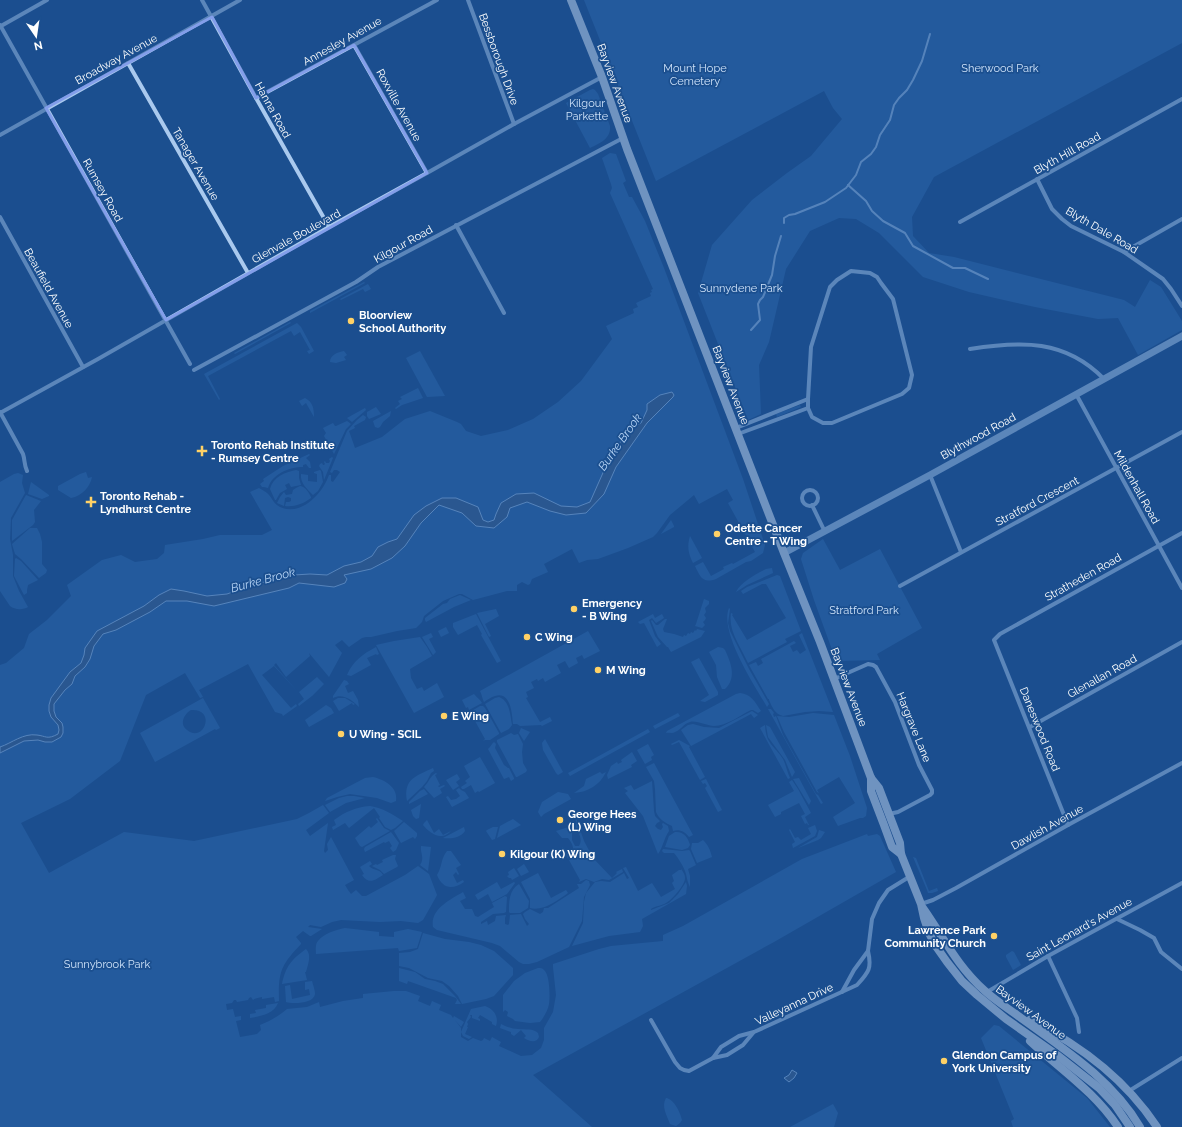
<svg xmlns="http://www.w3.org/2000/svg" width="1182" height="1127" viewBox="0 0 1182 1127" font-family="Raleway,sans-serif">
<rect width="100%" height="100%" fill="#1b4f8f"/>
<g fill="#2e69ad" fill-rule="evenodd">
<polygon points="584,0 1182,0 1182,43 934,177 912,217 913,236 929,253 954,257 1124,300 1135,307 1150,280 1161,287 1182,321 1182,330 1138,355 1118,318 1098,319 1035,307 969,292 923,277 879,233 856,219 839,218 810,231 786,269 769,342 759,365 761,414 748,420 698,293 712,245 752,200 787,173 811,156 842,119 833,108 824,91 656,181"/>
<path d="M593,89L595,90L598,94L610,126C611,139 600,143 590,148L566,103L590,90Z"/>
<path d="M610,153L616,154L626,181L623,183L629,197H632L645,221L664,268L743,479L765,545L763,553L751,561L746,562L716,579C702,584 700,576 695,566L703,562L711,576L724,569L723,567L732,563L733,564L755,552L728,503L733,500L727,489L699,504L694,495L670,515L657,533L653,537L628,548L598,559L587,560L579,563L572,549L544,564L548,572L532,579L530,584L528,585L522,582L517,585V591H507L473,600L462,594H459L443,601L424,616L422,622L416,628L397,631L371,637H366L362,638L349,647L342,640L335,645L342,653L329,677L309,653L310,656L286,677L276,663L274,665L297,691L274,666L262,675L291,708L296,704L297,706L283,716L282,714L275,712L248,664L199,690L203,697L200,698L185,673L146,695L120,761L70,799L21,823L49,873L124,832L194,841L297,819L309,813L323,805L329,813L306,830L310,836L328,823L324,851L325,853L328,850L327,844L331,837L354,880L345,885L348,890L351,894L356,890L362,896H366L405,875L418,866L429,874L437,895L436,897L423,920L418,923L401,921L380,922L341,920L332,922L321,927L310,925L308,927L322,929L311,936H310L303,931L296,937L301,943V944C281,965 278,972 279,1001L275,1002L274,997L262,999V997C258,998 255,998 253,1000L251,997L249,998L248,1000L237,1002L236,1000H234L232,1003L226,1004L227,1010L233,1009L235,1017L241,1016V1020L236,1021L240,1037L257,1034L261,1030L260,1025C270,1021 279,1016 287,1009L307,1007L319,1002L320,1007L343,1001L363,998V994L394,991H406L420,996L418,1001L430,1006L432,1001L441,1005L439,1010L451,1015L453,1018L454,1016L464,1022L461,1027L455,1020L461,1028V1037L468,1041L473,1038L481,1041L483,1040L484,1038L490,1041L492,1037L501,1042L499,1046L521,1056L532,1055L541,1048L544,1040V1028L553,1012L556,995L553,967V964L599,949L611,946L663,941V935L683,926L802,859L867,834L868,836L877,834L880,836L896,872L774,942L533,1075L592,1127H0V665L6,663L24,648L29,634L47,620L71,596L67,585L102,560L121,555L135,562L157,559L164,553L165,545L203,539L220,535H262L272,530L250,492L259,488C262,490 267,492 269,495C273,500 274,504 280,507C301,517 323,493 329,475H331V481L333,482L340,472L337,470H334L332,473L330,472L347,431L357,420L363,415L366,417L365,420L354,426L355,428L349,431L355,448L382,437L405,419L430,411L457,422L461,424L466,431L481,436L508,430L533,419L558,402L581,381L612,339L606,326L634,313L633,309L638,307L636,303L651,296L650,293L652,292L651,290L653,289L610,193L612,188L611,184L602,158Z"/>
<polygon points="364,282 365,283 310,313 310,311"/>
<polygon points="368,284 371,289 365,292 363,289 341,300 340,299"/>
<polygon points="290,322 291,323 235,354 234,353"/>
<polygon points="297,323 301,327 314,351 309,354 307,351 310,350 300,332 294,336 291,331 208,376 220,399 219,400 204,374"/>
<path d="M344,351L347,355L344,357L346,360L336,363L330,362C330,355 338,352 344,351Z"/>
<polygon points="420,351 445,396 427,397 406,358"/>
<polygon points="418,388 423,398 402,405 396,409 395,408 400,404 398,401 402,399 400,397"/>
<path d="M305,398C313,402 314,409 314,417L306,403L302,406L299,401Z"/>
<polygon points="800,405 801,407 777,417 776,414"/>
<polygon points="376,407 381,414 369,419 367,416 367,412"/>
<polygon points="365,408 366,410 352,422 347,418"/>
<polygon points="391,411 390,416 383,422 380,427 378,428 375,427 373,421"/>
<polygon points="347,421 351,424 346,429 334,454 324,436 326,433 323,428 333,423 335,426 336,426"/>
<path d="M309,454L310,455L306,458L310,462L311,468H309L306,464L303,465V467C289,467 272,474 268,488L264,487H262L260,484L264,481L263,479L283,466Z"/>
<polygon points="332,457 333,458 324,480 323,472 319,466 320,464 322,463 323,465 324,465 325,464 324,462 325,461 326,463 329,463 330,461 329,459"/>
<path d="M296,470L299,471V478L301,485L291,487L289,483L285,485L287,489L280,493L276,500H275L270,489C273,477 285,472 296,470Z"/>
<path d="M320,470L321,471L323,482L318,491L313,495C307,489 300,483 301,474L308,475V481L317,482V474L314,473V472Z"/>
<path d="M86,472L88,478L92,477C90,487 82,496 71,498L58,490V486L80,474Z"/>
<path d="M18,473L23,475L22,483L25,493L11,518L10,539L13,555V576L19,591L28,607C23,610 15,610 10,606L0,591V482L14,474Z"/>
<polygon points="31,482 49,495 49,496 42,499 28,494"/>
<path d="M300,486C306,487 309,493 311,497V498C303,504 294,507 285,506L286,502H289L291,501V498L288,497L285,498L284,506L277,503L280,497L284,492L286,495L292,494L293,490L296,488Z"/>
<polygon points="26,495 41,501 34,510 35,522 33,525 12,541 12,520"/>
<polygon points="671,520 674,526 674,527 661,534"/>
<polygon points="30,528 37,528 40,534 42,542 42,564 47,570 46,573 39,578 21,559 15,554 12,544"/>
<path d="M690,536L702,558L693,563C688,553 687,546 690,536Z"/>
<polygon points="823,539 840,570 880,549 922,628 877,654 880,660 837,661 835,658 814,600 801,559 803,553"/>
<polygon points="16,558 21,561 38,580 28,585 27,590 27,593 24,595 14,576 15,559"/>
<path d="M766,569L772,568L773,573L747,585L736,592C741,582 756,574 766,569Z"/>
<path d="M777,575L780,576L801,631L785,639L787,642L748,663C741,647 728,631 731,613L733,614L732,615L747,640L786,618L766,584H762L743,594L741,591L747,587Z"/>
<polygon points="460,595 471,600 454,607 426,622 425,620 425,618 443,604 447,603 450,599"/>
<polygon points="704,599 709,601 709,604 705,608 706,612 704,615 706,618 705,620 703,622 705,625 702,628 695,626 696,624"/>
<path d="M729,608L730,609L728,623L730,631L749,669L769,704L767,707C755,686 719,632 729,608Z"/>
<polygon points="496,609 499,616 485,624 491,636 489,637 477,613"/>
<polygon points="476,614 501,661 497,663 481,635 482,634 477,625 458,635 453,627 453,623"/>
<polygon points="653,614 655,618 662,614 664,618 656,623 652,618 649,620 655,636 661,644 657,647 644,623 640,624 638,622"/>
<polygon points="665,619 667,619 663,629 664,632 674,634 683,637 684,635 686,636 688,633 690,634 691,632 693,633 695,630 696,631 697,629 705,631 701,637 671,652 668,647 667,647 658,637 651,621 652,620 656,625 658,625"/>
<polygon points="446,627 449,633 441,637 438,631"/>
<path d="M588,631L600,651L584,659L582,655L576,658L578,663L569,668L565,661L557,665L561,673L545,682L543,678L538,681L537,679L531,682L534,688L526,692L528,697L526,698L540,722L550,717L552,721L542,726L541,725L520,726L517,724H513C512,714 511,691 495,696C491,697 487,700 484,702C482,698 482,695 480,691Z"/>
<polygon points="431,633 433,637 429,639 436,652 433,655 422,637"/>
<path d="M802,633L833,712L819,711L805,712L783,716C775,714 772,707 769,700V699H768L749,665L756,662L758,666L763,663L761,659L794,641L796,643L790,646L793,652L797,650L800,654L806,650L799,635Z"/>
<polygon points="420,637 427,647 432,656 410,669 411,678 417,689 422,687 424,691 437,683 444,697 414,713 376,645 394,641"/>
<path d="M376,647L379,654L377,655L376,654L367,658L371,665L351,676L347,675C353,661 363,654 376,647Z"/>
<path d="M718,647L723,648L725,650C731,663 737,678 725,689H722L717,677L716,665L709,652Z"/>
<polygon points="699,658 718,692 718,695 705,702 700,701 709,695 691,662"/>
<polygon points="317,677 324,684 312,696 299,706 298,704 304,699 299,692"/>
<path d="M344,680L347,681L349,684L345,686L348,693L353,691L358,700L359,707C352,700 343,693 333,698V696Z"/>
<path d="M740,693C751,694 755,702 761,711L758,713L753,710H751C741,715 726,726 714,726C708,726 696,720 690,722C684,723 681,730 675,732C672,734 669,732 666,733L667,731L736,694Z"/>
<path d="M474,694C477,698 480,699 482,703L469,710L468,707L466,708L462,700Z"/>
<path d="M499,697C510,701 510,715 512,725L509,729L501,733L485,704L495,698Z"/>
<path d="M203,698L220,728L216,730L215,729L155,762L140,733ZM191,710C217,708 204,744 187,730C179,724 184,714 191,710Z"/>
<polygon points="338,698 345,698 355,704 353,705 352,703 339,711 333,701"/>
<polygon points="326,705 331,708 334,713 309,727 305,720"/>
<polygon points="480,706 483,706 485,708 499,733 499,734 490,740 485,740 483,741 485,739 470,712"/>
<polygon points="768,709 771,709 774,713 773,714 774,717 776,716 783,735 816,794 818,795 823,803 821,804"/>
<polygon points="752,711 758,715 754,718 751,714 691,746 681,730 688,725 693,724 704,727 719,728"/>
<polygon points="678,713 680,716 655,729 653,726"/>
<polygon points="813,713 834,715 850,756 867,808 866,816 863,818 860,818 838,826 833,817 855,803 839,777 817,790 819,793 817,792 784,732 777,716 789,717"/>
<path d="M765,725C766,745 774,745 783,759C786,765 787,772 790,778L788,779L760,728Z"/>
<polygon points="766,725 770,727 795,772 792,777 785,760 768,737"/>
<polygon points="521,728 530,732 524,741 519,733"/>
<polygon points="648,729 650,732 570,776 568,773"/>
<polygon points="511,733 514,735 518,734 523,744 522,752 523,763 527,770 526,772 517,777 516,777 497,742 497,740"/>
<polygon points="545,739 563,772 558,775 556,773 543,750 542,743"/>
<polygon points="679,740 690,746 689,747 705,777 700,780 679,742 672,745 671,744"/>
<path d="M494,742L496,744L495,748L504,765L508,768H509L514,778V779L511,781L509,777L504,779L488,749C491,747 491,744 494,742Z"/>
<polygon points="648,744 654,755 651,757 652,760 645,764 637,750"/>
<polygon points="632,752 637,761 631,765 632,767 608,779 607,775 611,766 617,762 618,764 622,762 621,760"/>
<polygon points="480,757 495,783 479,792 478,791 475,793 471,785 464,789 462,789 461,787 467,783 465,781 470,777 464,766"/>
<path d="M654,763L693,835L689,837C685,832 680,829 673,831L672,826C665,823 659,819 656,812L655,789L654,781L646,767Z"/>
<path d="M433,768L434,771L431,773L427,781L422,787L407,801C403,779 416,776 433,768Z"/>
<path d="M600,772L602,774L606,772C600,785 588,792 574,793L584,786L586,779Z"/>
<path d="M436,773L437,774L435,775L440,785L438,786L439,787L444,785L445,786L440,789L442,793L434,798L424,787C429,782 430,776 436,773Z"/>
<polygon points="457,774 460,779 456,782 459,786 453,790 446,780"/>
<path d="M373,777C385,780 398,787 396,801L391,803L377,798L350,794L337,797L325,801L327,798L365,778Z"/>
<polygon points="799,778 811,801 809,805 793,779"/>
<polygon points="706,779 722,810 718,812 705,788 707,786 705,783 703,784 701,781"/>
<polygon points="792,780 798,789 811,813 805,817 809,825 808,825 807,823 805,824 801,816 805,814 799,803 781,812 781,814 775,817 768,805 794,791 789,782"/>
<path d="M652,781L654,811L655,816L660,821L659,822L657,823L655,826L658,829L661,830L663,827L662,824L663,823L668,826L669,831C664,838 663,847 658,854L643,816L625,793L628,791L624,788L631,785L634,790Z"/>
<polygon points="459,788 461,790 465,792 469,798 452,807 446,797 448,796 451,800 456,799 460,796 456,790"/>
<polygon points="424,789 428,794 409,804 409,802 420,791"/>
<polygon points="558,792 568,794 571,799 544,814 541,817 538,812 542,802"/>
<polygon points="347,796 354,796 365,798 346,803 330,812 325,805 339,798"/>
<polygon points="421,804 419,818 416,819 413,816 411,810"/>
<path d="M370,806C383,808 392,814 403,821L395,828L391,830L385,827L379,818L380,817L374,808L349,828L345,823L333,830L332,827L336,825L334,820C345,812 356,807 370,806Z"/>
<polygon points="377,818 384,828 390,831 362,847 360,846 355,838 369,826 371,828 378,822 376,819"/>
<path d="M575,818H576L584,841L593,858L612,878L617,873L616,872L622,869L623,872L609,880L602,879L594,882L586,879L579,882L580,880L569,860L577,855L579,850H577L568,859L562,847L565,849V853L569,856C576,851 573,844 568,838H562L556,831L572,826V840L575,846H579C583,840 579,832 575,827L576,822Z"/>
<polygon points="513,819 521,825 497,838 500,826"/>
<path d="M427,820L434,833L439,829L443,835L451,831C449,833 445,836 442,836C435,837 427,830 423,825L424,823Z"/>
<polygon points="404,822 417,833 417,836 415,839 413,837 401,843 394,831"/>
<polygon points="815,825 817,831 815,836 793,848 792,844 795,842 789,830 790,829 795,838 798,837 801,840 811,834 808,828"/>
<path d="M464,827L465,831C460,838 451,839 443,838Z"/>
<polygon points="493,827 498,827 495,839 492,840 486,831 487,830"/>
<polygon points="819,830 825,832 821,838 818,840 798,848 817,837"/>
<polygon points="391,832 399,843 396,850 393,852 390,848 392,846 389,841 385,843 384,842 365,852 364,849 365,847"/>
<path d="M675,832C683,831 688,837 690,845L688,848L682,850L665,847L669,836Z"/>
<path d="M703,840C708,845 710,849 712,857L697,863L691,849L692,843H698Z"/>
<path d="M421,846L431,847L428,871L420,865C425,858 420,853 421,846Z"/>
<path d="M663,849L682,851L689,850L690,851L696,865L688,869L690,876V887C688,883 687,879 686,874C684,867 679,859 674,853H664L662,851Z"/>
<path d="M447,851H451L461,865L456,868L459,874L458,875L456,872L453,875L457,883L463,880L464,882C452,890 443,889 437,875C443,865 440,860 447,851Z"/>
<polygon points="393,855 396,855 395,859 398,866 397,867 384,874 380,870 372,866 376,864 377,865 383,862 382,860"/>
<polygon points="913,857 916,858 929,891 937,888 938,891 932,893 928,893 927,890"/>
<path d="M370,861L372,864L369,866C373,871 379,868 383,875C375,880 369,885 362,875L364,874L360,867Z"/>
<polygon points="524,864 529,872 521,876 517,869"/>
<path d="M626,867L638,891L652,883L661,897L675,889L672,883L674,881L672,875L679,870H681V869C683,872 685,874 685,878C685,885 672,900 666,903C661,906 655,906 651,909V910L669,903L678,894L686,882L687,886L686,894L642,919L643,926L640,932L609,936L572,946L583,923L584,902L586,893L595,882L601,881L610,882L624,873L627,879L629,878L623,868Z"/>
<polygon points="514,868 519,876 512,880 511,878 509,878 507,876 509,875 508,872"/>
<path d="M538,873L551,898L566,890L568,893C558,900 542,912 530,908V899L521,882Z"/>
<path d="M586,880L589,881L590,885L584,897L582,921L569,947L537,962L529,964H523L519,962L500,946L492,943L437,930L433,927C430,909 450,900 463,892L466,898L460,901L465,909H472L475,916L478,917L494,907L492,903L505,896L507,897L506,912L504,913L493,914L481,922V924L487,921L488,925L495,921L496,916L506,915L505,918V924L508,925L509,924L510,915L521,914L527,926L529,924L525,919L523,914L525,912L530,909L540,914L543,912L544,908H548L579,888L577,884H581Z"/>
<polygon points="497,882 501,889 514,882 515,883 507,894 492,902 488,894 478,900 475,895"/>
<path d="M519,884L527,898L529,901L528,908L520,913H510L509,912C509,902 509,890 519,884Z"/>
<path d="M345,928L379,932V936L394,937V932L408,929L422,932L417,948L399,951L398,948L316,954C316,950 315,944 318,941C324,933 336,930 345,928Z"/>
<polygon points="423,933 445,939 469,942 481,945 494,951 513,968 513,975 494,996 486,999 462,1004 458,996 449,986 442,981 428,978 409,968 399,966 399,953 410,952 418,949"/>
<path d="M306,949C312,955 308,964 306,972H305L307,980L282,984C286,966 291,960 306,949Z"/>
<polygon points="1012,951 1014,952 1021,965 1013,970 1006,957 1006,955"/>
<polygon points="399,968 415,972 425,979 435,981 443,984 455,996 461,1004 455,1004 457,1000 456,998 408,981 407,984 399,981"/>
<path d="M538,968C541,968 542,968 544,970C550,975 550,997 549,1004C548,1010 544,1017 540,1022L530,1023L515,1021L513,1019L507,1016L508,1012L505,1010L503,1012V995L514,981L525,973Z"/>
<path d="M312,981C313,985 315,990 315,994C314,1004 292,1004 286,1002L285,986L290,985L292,999L310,995L309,989L305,990V982Z"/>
<path d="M278,1003C274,1014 261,1016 250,1018V1014L256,1013L255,1010L266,1008V1005Z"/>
<path d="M485,1006C494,1009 499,1017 496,1026L492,1024V1022L480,1015L478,1018L480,1019V1021L472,1018V1015H470L471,1017L467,1022L468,1024L467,1027H468L465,1034L472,1037L469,1039L463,1036L461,1032L471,1009Z"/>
<path d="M501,1024C507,1027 512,1029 518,1029C525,1030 533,1028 538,1033L539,1037C536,1044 529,1041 524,1038L526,1036L521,1030L514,1036L511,1034V1032L500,1028Z"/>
<polygon points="994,1025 999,1026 1087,1098 1110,1127 1013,1127 1011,1121 1014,1119 981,1038"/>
<path d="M666,1098C674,1099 680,1112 682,1120L680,1123L676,1126L670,1124C667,1115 661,1107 666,1098Z"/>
<polygon points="833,1104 838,1113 834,1127 790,1127"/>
</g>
<g fill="#3c6290" stroke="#9cc4f0">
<path d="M672,392L674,395L673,397L647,423L616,467L604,494L586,513L566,515L550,511L527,502L510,508L507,517L494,528L476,526L462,513L439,505L421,523L405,546L392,558L371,569L344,575L347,579L345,583L334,587L299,583L289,588L214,606L187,601H166L150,612L116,630L103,634L94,646L90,659L85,667L75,676L72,684L65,690L54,704V711L56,717L62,723L63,727V733L61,737L52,742H45L38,740L24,741L0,753V747C12,743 23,733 37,735C46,736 47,740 58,734L59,730L58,725L51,717L49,711V705L51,698L70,672L81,663L84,655L85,648L97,631L144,606L159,595L171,589L184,591L207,596L227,594L252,585L294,575L310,574L327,575L344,566L361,562L372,556L378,547L388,542L397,539L414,515L426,506L442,498H456L478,507L483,520L488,522L494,520L496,514L501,503L516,494L534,493L561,506L577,507L590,502L610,457L630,428L641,423L647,410V404L660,395Z"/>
<polygon points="792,1070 797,1073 794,1078 789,1082 784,1078 789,1075"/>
</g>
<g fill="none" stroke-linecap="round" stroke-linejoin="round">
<g stroke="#9cc4f0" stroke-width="2">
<polyline points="848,185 866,201 872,211 883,221 905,233 913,246 953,268 965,268 988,279"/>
<polyline points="784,223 784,218 789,215 795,214 825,202 846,188 856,175 861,162 871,154 876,147 880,135 890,120 894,105 899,98 907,90 913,80 922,61 930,34"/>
<polyline points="751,330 760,320 758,304 760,300 763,297 772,275 775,256 781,236"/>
</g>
<g stroke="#a9c9ee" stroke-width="4">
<polyline points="202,0 256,98 329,227"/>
<polyline points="468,0 514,124"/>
<polyline points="0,25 190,364"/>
<polyline points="1,26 47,0"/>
<polyline points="354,45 427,173"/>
<polyline points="128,63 248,273"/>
<polyline points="256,98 437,0"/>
<polyline points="0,135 240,0"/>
<polyline points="1037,179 1052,209 1062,219 1071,226 1124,252 1163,279 1171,289 1182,306"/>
<polyline points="0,217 83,367"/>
<polyline points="960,222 1182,99"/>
<polyline points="456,225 504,313"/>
<polyline points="1124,252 1182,219"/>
<polygon points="851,271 870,273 877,277 881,283 893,299 912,375 909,388 902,394 832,423 823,423 812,417 808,408 808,399 811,347 830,287 837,280"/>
<path d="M970,349C1021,341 1065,339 1104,379"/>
<polyline points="194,370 356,282 378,267 623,138"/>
<polyline points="1076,394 1182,588"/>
<path d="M0,412L23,454C25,460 24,465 27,471"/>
<polyline points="0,413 98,359 329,227 427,173 514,124 602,77"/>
<polyline points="736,428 808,399"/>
<polyline points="738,434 808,408"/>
<polyline points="930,475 961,552"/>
<circle cx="810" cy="498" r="8"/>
<polyline points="812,505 825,532"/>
<polyline points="900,586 1182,432"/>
<polyline points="834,679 868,664 873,665 876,667 895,702 919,765 932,790 932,793 930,795 898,812 889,814"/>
<polyline points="1030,727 1182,642"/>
<polyline points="1068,825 994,640 1000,634 1182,533"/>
<polyline points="921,904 933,900 956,888 1068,825 1182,763"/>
<polyline points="1117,919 1140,930 1154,938 1161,952 1182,969"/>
<polyline points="1048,956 1077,1018 1079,1032"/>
<polyline points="842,992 854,970 868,951 872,919 879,903 888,890 909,877"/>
<polyline points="987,992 1048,956 1182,883"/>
<polyline points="651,1020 675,1062 680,1068 684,1070 689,1071 713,1058 727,1055 743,1045 753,1033"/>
<path d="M713,1058L721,1047L739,1036L754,1032L857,985C869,972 872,968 868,951"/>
<polyline points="1129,1091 1182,1058"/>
</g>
<polyline stroke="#a9c9ee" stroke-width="7" points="784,553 930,475 1182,336"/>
<g stroke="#d6e6fa" stroke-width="8">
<polyline points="571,0 602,77 627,149 784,553 820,642 871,778 879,788 900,843 901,854 921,904 924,918 929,933 935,945 947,962 962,981 977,995 1006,1019 1057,1055 1099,1088 1115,1105 1130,1127"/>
<polyline points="871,778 871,791 884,825 892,847 901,854"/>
<path d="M923,908C944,938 957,966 985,991C995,1000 1006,1007 1017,1015C1062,1048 1111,1078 1140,1127"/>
<path d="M1030,1020C1080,1045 1126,1080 1157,1127"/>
<path d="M1030,1041C1060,1069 1095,1092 1118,1127"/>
</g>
</g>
<path d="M0 0H1182V1127H0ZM212,17L256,98L354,45L427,173L166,320L46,108Z" fill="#1b4f8f" fill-opacity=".55" fill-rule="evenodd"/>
<path fill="none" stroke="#839eea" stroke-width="3" stroke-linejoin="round" d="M212,17L256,98L354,45L427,173L166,320L46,108Z"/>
<g fill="#ffd166" stroke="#1b4f8f" stroke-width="1.5">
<circle cx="351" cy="321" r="4"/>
<path d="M200 445h4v4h4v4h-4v4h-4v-4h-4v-4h4z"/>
<path d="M89 496h4v4h4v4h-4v4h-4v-4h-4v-4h4z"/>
<circle cx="717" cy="534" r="4"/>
<circle cx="574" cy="609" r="4"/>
<circle cx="527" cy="637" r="4"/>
<circle cx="598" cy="670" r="4"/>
<circle cx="444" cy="716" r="4"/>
<circle cx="341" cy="734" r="4"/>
<circle cx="560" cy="820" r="4"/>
<circle cx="502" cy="854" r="4"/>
<circle cx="994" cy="936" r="4"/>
<circle cx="944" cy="1061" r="4"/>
</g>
<g text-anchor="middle" stroke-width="3.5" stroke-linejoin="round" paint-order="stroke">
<g font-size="11" fill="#fff" stroke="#1b4f8f">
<text transform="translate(342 41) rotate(-29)" y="4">Annesley Avenue</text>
<text transform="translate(116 59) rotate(-29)" y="4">Broadway Avenue</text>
<text transform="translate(499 59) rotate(70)" y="4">Bessborough Drive</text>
<text transform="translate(615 83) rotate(70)" y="4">Bayview Avenue</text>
<text transform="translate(399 105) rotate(61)" y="4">Roxville Avenue</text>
<text transform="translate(273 110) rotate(61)" y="4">Hanna Road</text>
<text transform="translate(1067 153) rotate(-29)" y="4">Blyth Hill Road</text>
<text transform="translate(196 164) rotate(60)" y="4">Tanager Avenue</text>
<text transform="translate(103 190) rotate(61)" y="4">Rumsey Road</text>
<text transform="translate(1102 230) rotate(30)" y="4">Blyth Dale Road</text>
<text transform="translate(296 236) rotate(-29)" y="4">Glenvale Boulevard</text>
<text transform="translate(403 244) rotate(-29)" y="4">Kilgour Road</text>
<text transform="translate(49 288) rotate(61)" y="4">Beaufield Avenue</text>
<text transform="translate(731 385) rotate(69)" y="4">Bayview Avenue</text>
<text transform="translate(978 436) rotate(-29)" y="4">Blythwood Road</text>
<text transform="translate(1137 487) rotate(61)" y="4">Mildenhall Road</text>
<text transform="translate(1037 501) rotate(-28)" y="4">Stratford Crescent</text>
<text transform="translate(1083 577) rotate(-29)" y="4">Stratheden Road</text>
<text transform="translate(1102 676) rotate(-29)" y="4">Glenallan Road</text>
<text transform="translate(849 687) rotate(69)" y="4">Bayview Avenue</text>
<text transform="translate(914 727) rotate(68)" y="4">Hargrave Lane</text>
<text transform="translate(1040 729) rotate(68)" y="4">Daneswood Road</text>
<text transform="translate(1047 827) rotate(-29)" y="4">Dawlish Avenue</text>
<text transform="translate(1079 929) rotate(-29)" y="4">Saint Leonard's Avenue</text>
<text transform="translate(794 1004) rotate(-25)" y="4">Valleyanna Drive</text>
<text transform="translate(1031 1012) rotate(36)" y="4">Bayview Avenue</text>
</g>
<g font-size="11" fill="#cfe3fa" stroke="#1b4f8f">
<text x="695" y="72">Mount Hope<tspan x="695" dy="13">Cemetery</tspan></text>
<text x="1000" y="72">Sherwood Park</text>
<text x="587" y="107">Kilgour<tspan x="587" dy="13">Parkette</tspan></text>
<text x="741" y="292">Sunnydene Park</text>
<text x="864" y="614">Stratford Park</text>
<text x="107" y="968">Sunnybrook Park</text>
</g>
<g font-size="11" font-weight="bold" fill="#fff" stroke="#1b4f8f" text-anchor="start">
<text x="359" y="319">Bloorview<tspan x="359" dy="13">School Authority</tspan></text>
<text x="211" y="449">Toronto Rehab Institute<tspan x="211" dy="13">- Rumsey Centre</tspan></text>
<text x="100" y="500">Toronto Rehab -<tspan x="100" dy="13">Lyndhurst Centre</tspan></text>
<text x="725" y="532">Odette Cancer<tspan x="725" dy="13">Centre - T Wing</tspan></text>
<text x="582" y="607">Emergency<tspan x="582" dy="13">- B Wing</tspan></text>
<text x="535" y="641">C Wing</text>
<text x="606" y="674">M Wing</text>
<text x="452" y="720">E Wing</text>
<text x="349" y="738">U Wing - SCIL</text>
<text x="568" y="818">George Hees<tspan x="568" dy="13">(L) Wing</tspan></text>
<text x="510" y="858">Kilgour (K) Wing</text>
<text x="986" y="934" text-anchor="end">Lawrence Park<tspan x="986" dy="13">Community Church</tspan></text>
<text x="952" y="1059">Glendon Campus of<tspan x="952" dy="13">York University</tspan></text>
</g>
<g font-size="12" font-style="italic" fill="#b5d3f5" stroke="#1b4f8f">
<text transform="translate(620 442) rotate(-55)" y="4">Burke Brook</text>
<text transform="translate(263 580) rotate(-15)" y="4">Burke Brook</text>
</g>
</g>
<g transform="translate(36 36) rotate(167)" stroke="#1b4f8f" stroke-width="3" paint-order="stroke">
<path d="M0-3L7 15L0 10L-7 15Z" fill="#ffffff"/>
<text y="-6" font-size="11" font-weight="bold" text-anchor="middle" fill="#ffffff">N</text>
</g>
</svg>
